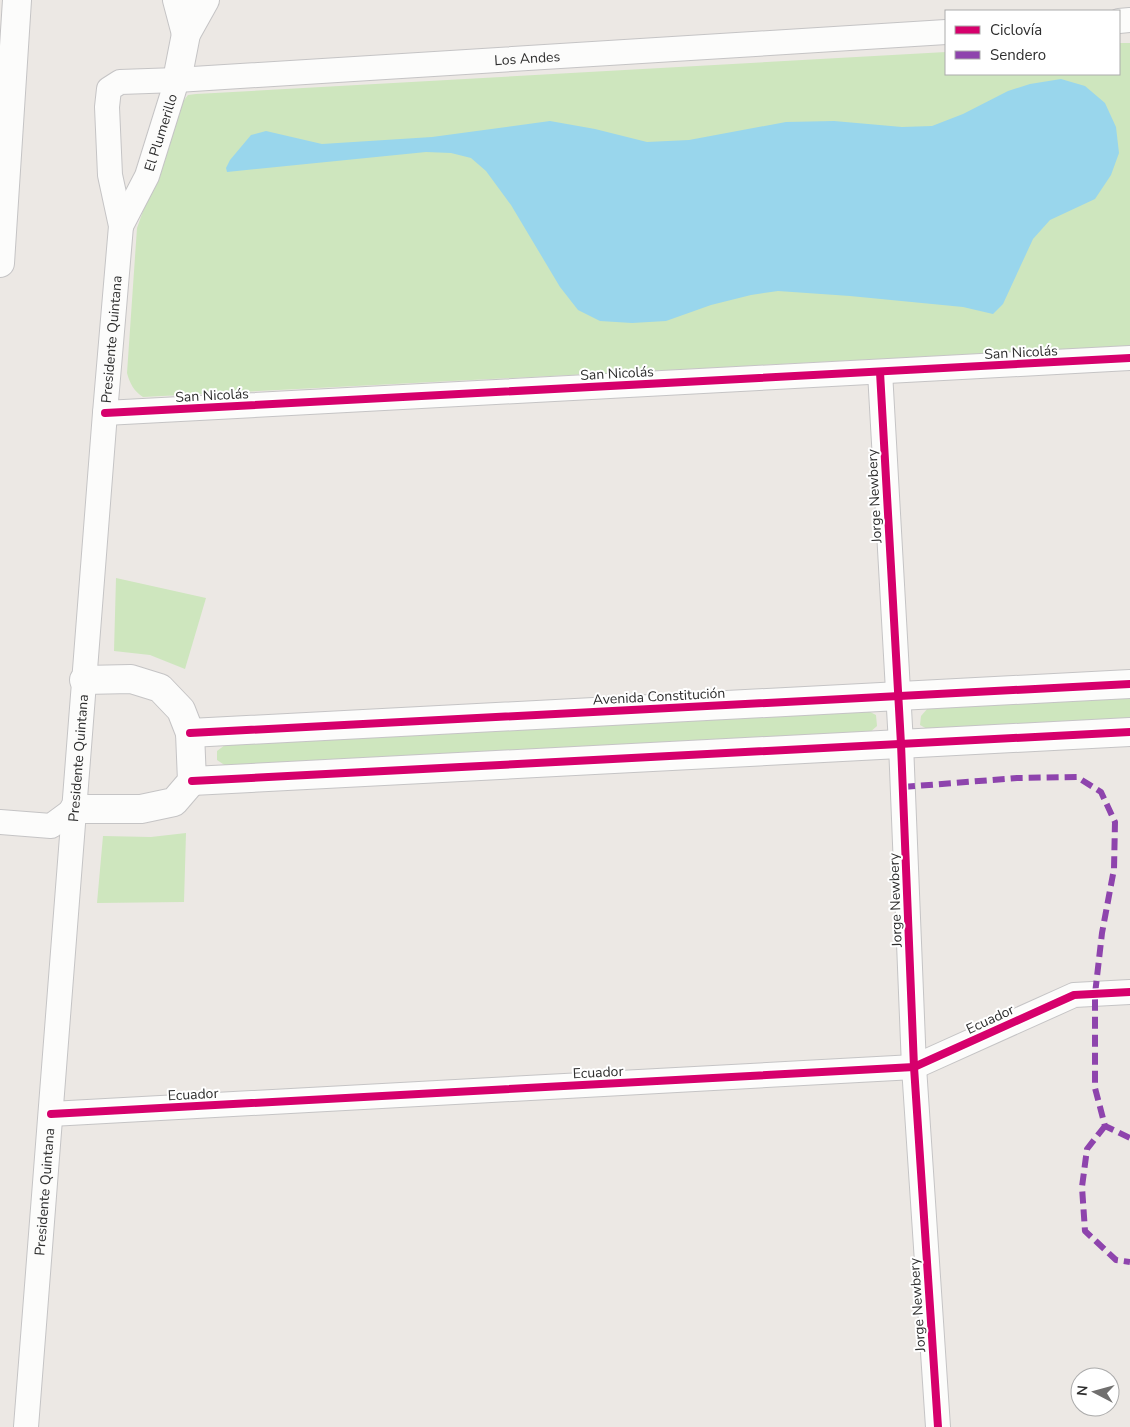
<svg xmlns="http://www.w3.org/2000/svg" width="1130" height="1427" viewBox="0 0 1130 1427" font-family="'Nunito Sans',sans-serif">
<rect width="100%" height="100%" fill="#ece8e4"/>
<g fill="#cee6be">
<path d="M1119,43H1130V346L143,397C134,391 130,384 127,373L137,228L181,104L188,95L196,94L946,52V74H1119Z"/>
<polygon points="116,578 206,598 185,669 150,655 114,651"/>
<polygon points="1130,697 1130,718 942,728 929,730 920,725 921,716 928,708"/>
<polygon points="868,711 876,715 877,726 869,733 226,766 217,760 217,751 225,745"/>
<polygon points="186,833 184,902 97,903 103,836 151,837"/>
</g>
<polygon fill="#99d6ec" points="1061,79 1085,86 1105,103 1116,127 1119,153 1111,175 1095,199 1050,220 1033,239 1003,304 993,314 963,307 850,296 778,291 751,295 711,305 666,321 632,323 600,321 578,310 560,287 511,205 486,171 471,158 451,153 426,152 227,172 226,168 230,160 251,135 266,131 322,144 432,137 550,121 595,129 647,142 689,140 786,122 834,121 902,127 932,126 963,114 1008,91 1030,84"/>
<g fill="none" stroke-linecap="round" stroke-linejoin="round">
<defs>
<g id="minor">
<polyline points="1119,21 1130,20"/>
<path id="s1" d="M121,226L147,176L177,80"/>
<polyline points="880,372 901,744 914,1067 938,1427"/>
<polyline points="105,413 1130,358"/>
<polyline points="0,822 51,826 74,809"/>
<polyline points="51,1114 914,1067 1074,995 1130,992"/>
<path id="s2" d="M26,1427L105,413L121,226L110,175L107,107L109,89L120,82L177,80L946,32"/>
</g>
<g id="tertiary">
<polyline points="177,0 186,34"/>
<polyline points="177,80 186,34 205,0"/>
<polyline points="190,733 1130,684"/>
<polyline points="192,781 1130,732"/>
<polyline points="74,809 141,809 174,802 192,781 190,733 181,710 160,688 131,679 84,680"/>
</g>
<polyline id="secondary" points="0,263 17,0"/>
</defs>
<use href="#minor" stroke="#c5c4c5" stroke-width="26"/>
<use href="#tertiary" stroke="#c5c4c5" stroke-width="30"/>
<use href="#secondary" stroke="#c5c4c5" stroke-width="30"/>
<use href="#minor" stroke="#fcfcfb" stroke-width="24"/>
<use href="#tertiary" stroke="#fcfcfb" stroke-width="28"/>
<use href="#secondary" stroke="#fcfcfb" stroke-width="28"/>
<g stroke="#8e44ad" stroke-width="6" stroke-dasharray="12 6" stroke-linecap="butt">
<polyline points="903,787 1017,778 1077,777 1101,792 1115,822 1114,869 1102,933 1095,994 1095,1088 1105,1126 1130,1138"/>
<polyline points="1105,1126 1087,1149 1082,1187 1085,1231 1116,1260 1130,1262"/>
</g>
<defs>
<g id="cycleway">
<polyline points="880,372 901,744 914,1067 938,1427"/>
<polyline points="105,413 1130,358"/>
<polyline points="190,733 1130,684"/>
<polyline points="192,781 1130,732"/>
<polyline points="51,1114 914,1067 1074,995 1130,992"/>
</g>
</defs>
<use href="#cycleway" stroke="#fff" stroke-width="11"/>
<use href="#cycleway" stroke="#d6006c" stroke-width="8"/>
</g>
<g text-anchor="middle" stroke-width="4" stroke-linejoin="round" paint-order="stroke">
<g font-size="14" fill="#2e2e2e" stroke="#fff">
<text dy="5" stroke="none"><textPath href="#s2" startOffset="1764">Los Andes</textPath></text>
<text dy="5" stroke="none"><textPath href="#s1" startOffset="102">El Plumerillo</textPath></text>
<text dy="5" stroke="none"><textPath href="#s2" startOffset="1091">Presidente Quintana</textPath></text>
<text transform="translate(1021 352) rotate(-3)" y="5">San Nicolás</text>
<text transform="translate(617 373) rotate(-3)" y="5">San Nicolás</text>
<text transform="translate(212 395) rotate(-3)" y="5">San Nicolás</text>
<text transform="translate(874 496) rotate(-93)" y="5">Jorge Newbery</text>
<text transform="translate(659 696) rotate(-3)" y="5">Avenida Constitución</text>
<text dy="5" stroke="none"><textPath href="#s2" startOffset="671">Presidente Quintana</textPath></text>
<text transform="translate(895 900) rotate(-92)" y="5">Jorge Newbery</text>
<text transform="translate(990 1019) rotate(-25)" y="5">Ecuador</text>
<text transform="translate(598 1072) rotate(-3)" y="5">Ecuador</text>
<text transform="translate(193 1094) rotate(-3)" y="5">Ecuador</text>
<text dy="5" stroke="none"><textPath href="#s2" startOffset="236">Presidente Quintana</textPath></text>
<text transform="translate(917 1305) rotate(-94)" y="5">Jorge Newbery</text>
</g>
</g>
<rect x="945" y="10" width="175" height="65" fill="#ffffff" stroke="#ababab"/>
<rect x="955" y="26" width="25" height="8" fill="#d6006c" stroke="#ababab"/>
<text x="990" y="35" font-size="15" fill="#2e2e2e">Ciclovía</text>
<rect x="955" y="51" width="25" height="8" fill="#8e44ad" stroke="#ababab"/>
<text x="990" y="60" font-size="15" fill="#2e2e2e">Sendero</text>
<g transform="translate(1095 1392) rotate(276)"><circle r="24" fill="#ffffff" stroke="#ababab"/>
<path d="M0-4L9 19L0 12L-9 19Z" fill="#706f6e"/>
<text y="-8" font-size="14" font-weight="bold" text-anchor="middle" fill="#2e2e2e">N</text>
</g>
</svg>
